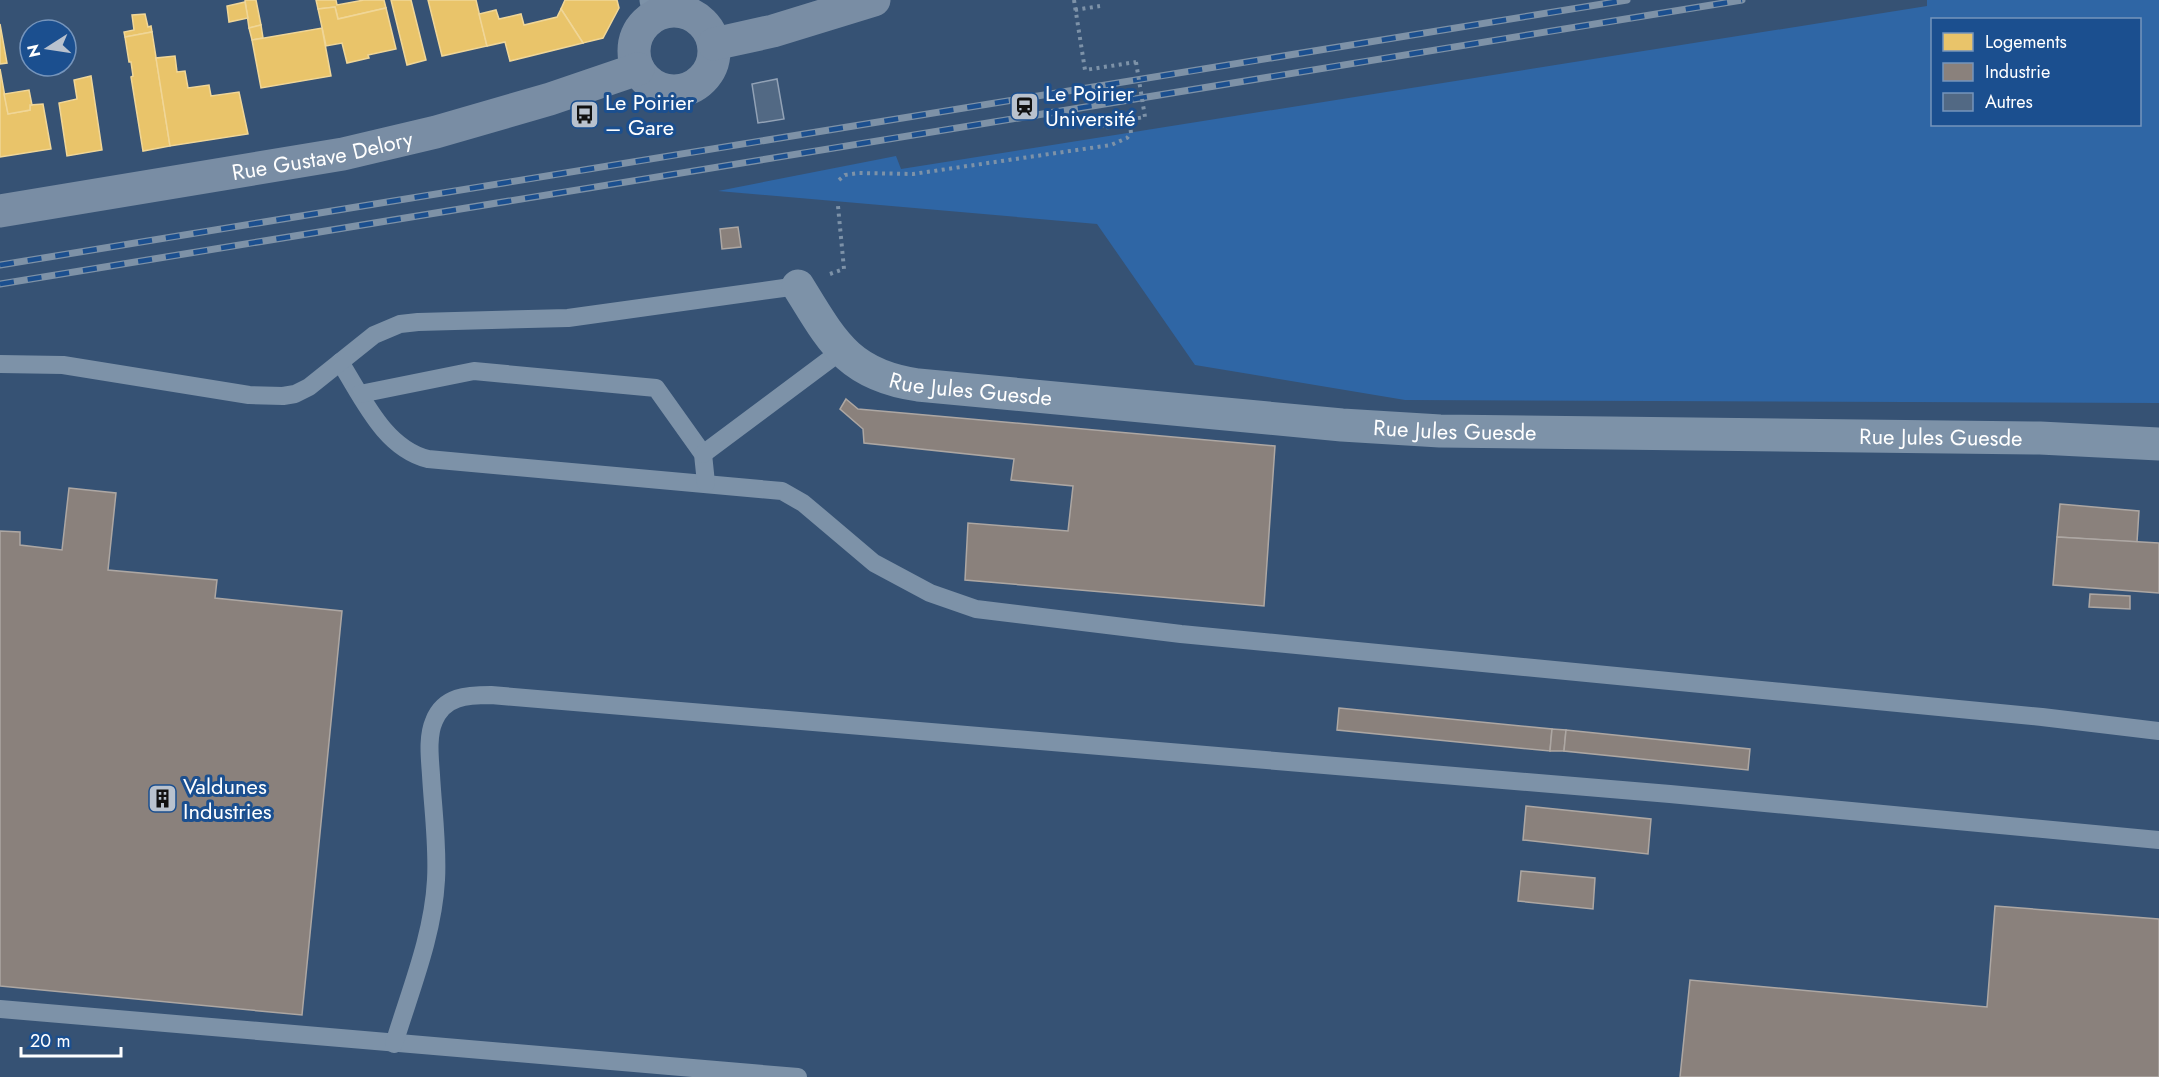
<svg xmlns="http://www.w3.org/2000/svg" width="2159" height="1077" viewBox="0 0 2159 1077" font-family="Jost,sans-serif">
<rect width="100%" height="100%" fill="#365274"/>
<path fill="#2f66a5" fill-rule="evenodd" d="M1927,0H2159V403L1405,400L1195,365L1097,224L718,191L896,156L901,169L1927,6ZM1932,20H2140V124H1932Z"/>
<g fill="#e9c46a" stroke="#f0d697" stroke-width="1.5">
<polygon points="245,0 256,0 261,25 249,28"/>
<polygon points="316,0 336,0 337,5 364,0 384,0 386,8 338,19 335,7 318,9"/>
<polygon points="391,0 411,0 426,60 407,65"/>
<polygon points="428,0 476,0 487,46 442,56"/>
<polygon points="565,0 617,0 619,8 603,38 583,43 561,9"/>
<polygon points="245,2 248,18 229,22 227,6"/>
<polygon points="335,7 338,19 386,8 396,49 368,55 369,58 347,63 342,43 326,46 318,9"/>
<polygon points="561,9 583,43 510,61 505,42 487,46 479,14 496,10 499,19 521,14 524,25 557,17"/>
<polygon points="145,14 148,27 151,26 152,32 125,37 124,32 134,30 132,15"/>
<polygon points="0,24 7,63 0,64"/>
<polygon points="261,25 263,38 252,40 249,28"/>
<polygon points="322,28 331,76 261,88 252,40"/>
<polygon points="152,32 170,146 143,151 131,77 133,76 131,62 129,62 125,37"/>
<polygon points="175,56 177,72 185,71 188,88 209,85 211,96 239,92 248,134 170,146 156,58"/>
<polygon points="0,69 8,114 30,110 30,105 43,104 51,149 0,157"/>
<polygon points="91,76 102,150 67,156 59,103 77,99 74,80"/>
<polygon points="29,90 32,105 30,105 30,110 8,114 4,94"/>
</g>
<g fill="#8a817c" stroke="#ada7a3" stroke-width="1.5">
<polygon points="738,227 741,247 722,249 720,229"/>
<polygon points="846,399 858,409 1275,446 1264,606 965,580 968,523 1068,531 1073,486 1011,480 1014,459 864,443 863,429 840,409"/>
<polygon points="69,488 116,493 108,570 217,580 215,598 342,611 302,1015 0,986 0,531 20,532 20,545 62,550"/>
<polygon points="2060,504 2139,511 2137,542 2057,537"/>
<polygon points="2057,537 2159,543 2159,593 2053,585"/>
<polygon points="2090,594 2130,596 2130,609 2089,607"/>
<polygon points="1339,708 1552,729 1550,751 1337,730"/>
<polygon points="1552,729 1566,730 1564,751 1550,751"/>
<polygon points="1566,730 1750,749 1748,770 1564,751"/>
<polygon points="1526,806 1651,819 1648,854 1523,840"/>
<polygon points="1521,871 1595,878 1593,909 1518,901"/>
<polygon points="1995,906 2159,919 2159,1077 1680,1077 1690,980 1987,1007"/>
</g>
<polygon fill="#526984" stroke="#92a2b6" stroke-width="1.5" points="777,79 784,119 758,123 752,84"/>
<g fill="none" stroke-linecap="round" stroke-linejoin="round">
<g stroke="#7d92a8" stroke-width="4" stroke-dasharray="3 4.5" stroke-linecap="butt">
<polyline points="1074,0 1085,70 1136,62"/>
<polyline points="1075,10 1100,6"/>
<polyline points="1101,124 1145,117"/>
<polyline points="839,180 845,175 859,173 913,174 1111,145 1127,138 1131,133 1130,124 1102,128 1101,124"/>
<polyline points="830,274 844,269 838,206"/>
</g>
<g stroke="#7d92a8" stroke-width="18">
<path d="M340,362C363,398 384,448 428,459L782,491L803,503L874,563L930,593L976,609L1181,634L2042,717L2159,731"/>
<polyline points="0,364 63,365 249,395 283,396 295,394 309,387 374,335 400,324 418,322 568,318 798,286"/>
<polyline points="360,394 474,371 656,388 703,454 706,483"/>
<polyline points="703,454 841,351"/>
<polyline points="0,1009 798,1077"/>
<path d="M394,1044C410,991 433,936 436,880C438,846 433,810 431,775C430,759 427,737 434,721C444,696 467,695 491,695L1670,794L2159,840"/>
</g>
<g stroke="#7d92a8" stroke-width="33">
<polyline points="656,0 662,12"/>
<path id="s1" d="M798,286C832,341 848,375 918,385L1342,425L1440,431L2040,438L2159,444"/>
</g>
<g stroke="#798da4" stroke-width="33">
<circle cx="674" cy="51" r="40"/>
<polyline points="714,44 773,31 874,0"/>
<path id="s2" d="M0,211L343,154L436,132L550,99L638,69"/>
</g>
<defs>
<g id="rail">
<polyline points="0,265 1627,0"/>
<polyline points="0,284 1742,0"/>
</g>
</defs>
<use href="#rail" stroke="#7e92a7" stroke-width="7"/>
<use href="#rail" stroke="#1b4f8f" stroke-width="4.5" stroke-dasharray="14" stroke-linecap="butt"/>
<polyline stroke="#7d92a8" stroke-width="4" stroke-dasharray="3 4.5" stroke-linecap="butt" points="1136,62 1145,117"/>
</g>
<defs>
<symbol id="station-square" viewBox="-11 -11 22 22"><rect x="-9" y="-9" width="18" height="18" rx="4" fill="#b9c2ce" stroke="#1b4f8f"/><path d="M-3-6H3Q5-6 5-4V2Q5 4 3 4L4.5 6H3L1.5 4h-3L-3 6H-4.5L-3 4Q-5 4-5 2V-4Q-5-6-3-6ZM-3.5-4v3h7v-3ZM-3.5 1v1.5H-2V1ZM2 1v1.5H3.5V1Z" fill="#111"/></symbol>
<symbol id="bus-square" viewBox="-11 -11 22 22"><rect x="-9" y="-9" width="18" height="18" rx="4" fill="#b9c2ce" stroke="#1b4f8f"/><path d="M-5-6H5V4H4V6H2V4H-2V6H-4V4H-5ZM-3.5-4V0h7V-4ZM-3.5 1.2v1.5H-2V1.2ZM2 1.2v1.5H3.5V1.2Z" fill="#111"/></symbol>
<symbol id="building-square" viewBox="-11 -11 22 22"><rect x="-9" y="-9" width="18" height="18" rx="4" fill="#b9c2ce" stroke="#1b4f8f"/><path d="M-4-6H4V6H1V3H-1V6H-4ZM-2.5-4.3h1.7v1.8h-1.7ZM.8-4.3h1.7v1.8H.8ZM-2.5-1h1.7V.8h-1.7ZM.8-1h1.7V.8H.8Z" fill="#111"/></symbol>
</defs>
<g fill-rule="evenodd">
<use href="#station-square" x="1008" y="90" width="33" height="33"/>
<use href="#bus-square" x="568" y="98" width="33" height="33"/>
<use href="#building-square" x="146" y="782" width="33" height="33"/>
</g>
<g text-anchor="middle" stroke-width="6" stroke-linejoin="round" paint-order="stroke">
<g font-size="22" fill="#fff" stroke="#1b4f8f" text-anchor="start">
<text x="1045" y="101">Le Poirier<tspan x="1045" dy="25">Université</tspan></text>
<text x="605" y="110">Le Poirier<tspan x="605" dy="25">– Gare</tspan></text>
<text x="183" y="794">Valdunes<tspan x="183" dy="25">Industries</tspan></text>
</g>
<g font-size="22" fill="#fff" stroke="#1b4f8f">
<text dy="8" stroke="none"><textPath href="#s2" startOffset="327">Rue Gustave Delory</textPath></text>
<text dy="8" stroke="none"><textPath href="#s1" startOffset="216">Rue Jules Guesde</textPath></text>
<text dy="8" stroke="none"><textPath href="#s1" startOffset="702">Rue Jules Guesde</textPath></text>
<text dy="8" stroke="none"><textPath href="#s1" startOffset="1188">Rue Jules Guesde</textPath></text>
</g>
</g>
<rect x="1931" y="18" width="210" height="108" fill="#1b4f8f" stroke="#7695bc" stroke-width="1.5"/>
<rect x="1943" y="33" width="30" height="18" fill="#e9c46a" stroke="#7695bc" stroke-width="1.5"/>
<text x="1985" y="48" font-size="18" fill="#ffffff">Logements</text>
<rect x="1943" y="63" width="30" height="18" fill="#8a817c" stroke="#7695bc" stroke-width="1.5"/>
<text x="1985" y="78" font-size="18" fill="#ffffff">Industrie</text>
<rect x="1943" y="93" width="30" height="18" fill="#526984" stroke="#7695bc" stroke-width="1.5"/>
<text x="1985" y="108" font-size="18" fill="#ffffff">Autres</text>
<g transform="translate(48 48) rotate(258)"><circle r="28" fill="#1b4f8f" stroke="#7695bc" stroke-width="1.5"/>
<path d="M0-4.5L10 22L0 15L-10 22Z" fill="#b9c2ce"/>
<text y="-9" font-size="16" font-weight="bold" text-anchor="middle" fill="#ffffff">N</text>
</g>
<path d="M21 1047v9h100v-9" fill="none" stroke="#ffffff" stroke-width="3"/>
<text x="30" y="1047" font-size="18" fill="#ffffff" stroke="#1b4f8f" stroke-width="4.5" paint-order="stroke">20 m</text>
</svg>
